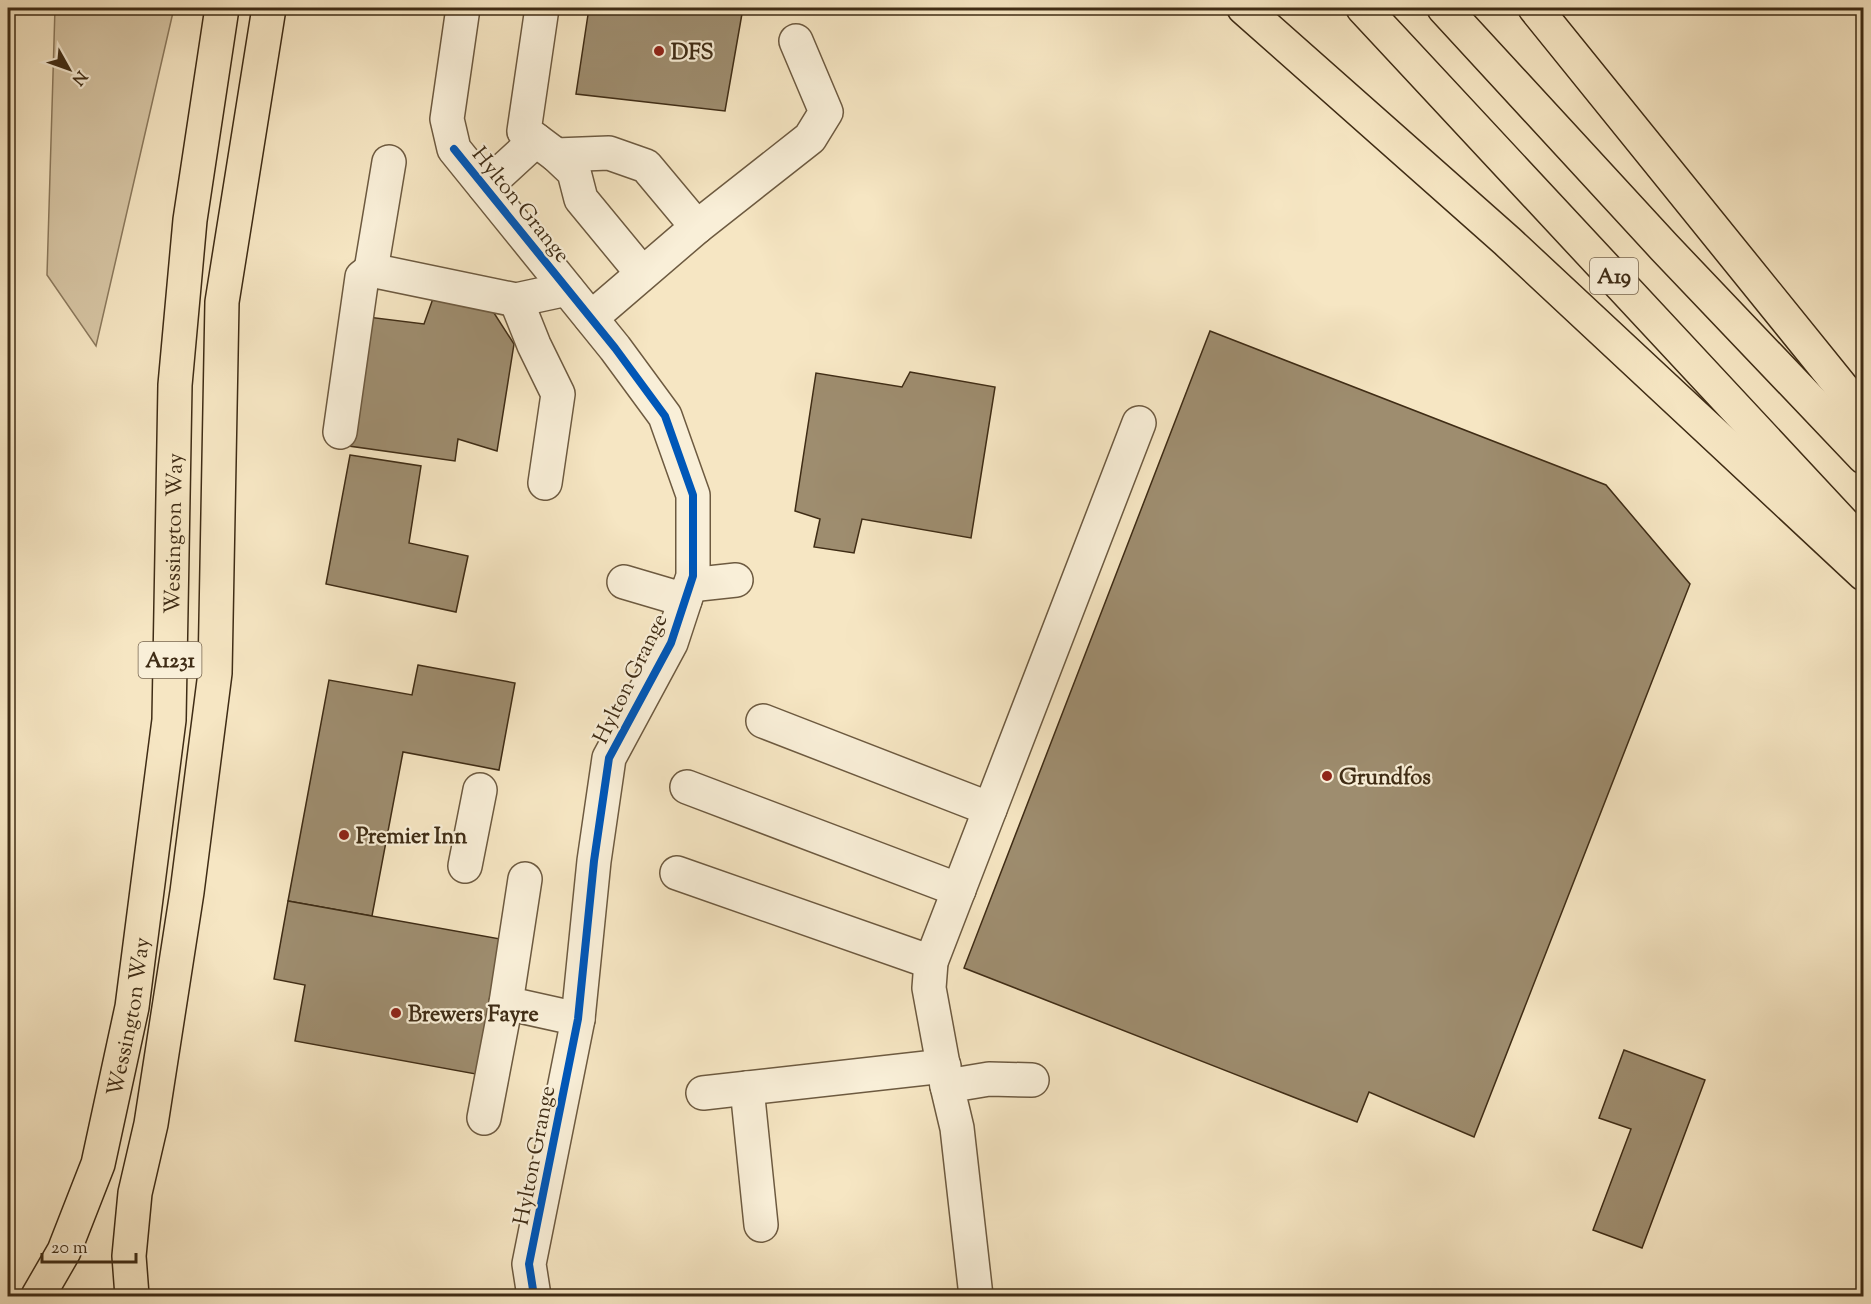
<svg xmlns="http://www.w3.org/2000/svg" width="1871" height="1304" viewBox="0 0 1871 1304" font-family="'Sorts Mill Goudy',serif">
<rect width="100%" height="100%" fill="#f6e6c3"/>
<filter id="stains"><feTurbulence type="fractalNoise" baseFrequency=".00333" numOctaves="4"/><feColorMatrix values="0 0 0 0 .2 0 0 0 0 .09 0 0 0 0 .02 0 0 0 .5 -.17"/></filter>
<radialGradient id="worn" r=".72"><stop offset=".6" stop-color="#630" stop-opacity="0"/><stop offset="1" stop-color="#630" stop-opacity=".3"/></radialGradient>
<polygon fill="#d7c6a5" stroke="#8b795d" stroke-width="1.5" points="55,8 174,8 96,346 47,275"/>
<g fill="#9e8d6f" stroke="#3f2c15" stroke-width="1.5">
<polygon points="589,8 743,8 725,111 576,94"/>
<polygon points="436,290 485,299 514,344 497,451 458,439 455,461 349,446 368,317 424,324"/>
<polygon points="1210,331 1606,485 1690,584 1474,1137 1369,1092 1357,1122 964,968"/>
<polygon points="910,372 995,387 971,538 862,519 854,553 814,547 820,519 795,511 816,373 902,387"/>
<polygon points="350,455 421,466 409,543 468,556 456,612 326,584"/>
<polygon points="418,665 515,683 499,770 403,752 372,916 288,901 329,680 412,695"/>
<polygon points="288,901 506,940 481,1075 295,1041 305,985 274,979"/>
<polygon points="1624,1050 1705,1080 1642,1248 1593,1230 1631,1129 1599,1118"/>
</g>
<g fill="none" stroke-linecap="round" stroke-linejoin="round">
<defs>
<g id="minor">
<polyline points="463,8 447,119 454,149 615,348 665,416 693,495 693,576 671,643 609,758 594,861 578,1019 529,1264 534,1296"/>
<polyline points="542,8 524,131 556,155 609,153 646,166 697,227 591,318"/>
<polyline points="556,155 574,172 581,199 642,273"/>
<polyline points="485,187 536,140"/>
<polyline points="697,227 810,138 826,112 796,41"/>
<polyline points="371,270 389,162"/>
<polyline points="516,300 534,345 558,394 545,483"/>
<polyline points="340,432 362,277 371,270 516,300 567,289"/>
<polyline points="624,582 685,600"/>
<polyline points="690,585 736,580"/>
<polyline points="763,721 990,809"/>
<polyline points="687,787 959,890"/>
<polyline points="465,866 480,790"/>
<polyline points="677,873 931,962"/>
<polyline points="506,1003 578,1019"/>
<polyline points="947,1086 929,988 931,962 1139,423"/>
<polyline points="747,1088 761,1225"/>
<polyline points="703,1093 944,1066"/>
<polyline points="484,1118 506,1003 525,879"/>
<polyline points="976,1296 957,1128 947,1086 989,1079 1032,1080"/>
</g>
<g id="highway">
<polyline points="1244,8 1507,241 1864,574"/>
<polyline points="1363,8 1864,546"/>
<polyline points="1444,8 1664,247 1864,457"/>
<polyline points="1535,8 1864,415"/>
<path id="s1" d="M38,1296L64,1251L98,1164L132,1007L169,720L175,385L190,220L222,8"/>
<polyline points="132,1296 129,1256 135,1193 151,1124 187,892 215,673 222,302 269,8"/>
</g>
</defs>
<use href="#minor" stroke="#6d5a40" stroke-width="36"/>
<use href="#highway" stroke="#3f2c15" stroke-width="36"/>
<use href="#minor" stroke="#f9efd8" stroke-width="33"/>
<use href="#highway" stroke="#f6e6c3" stroke-width="33"/>
<defs>
<polyline id="cycleway" points="454,149 615,348 665,416 693,495 693,576 671,643 609,758 594,861 578,1019 529,1264 534,1296"/>
</defs>
<use href="#cycleway" stroke="#f9efd8" stroke-width="11"/>
<use href="#cycleway" stroke="#0057b8" stroke-width="8"/>
</g>
<g fill="#8f2418" stroke="#f9efd8" stroke-width="2">
<circle cx="659" cy="51" r="6"/>
<circle cx="1327" cy="776" r="6"/>
<circle cx="344" cy="835" r="6"/>
<circle cx="396" cy="1013" r="6"/>
</g>
<g text-anchor="middle" stroke-width="4.5" stroke-linejoin="round" paint-order="stroke">
<g fill="#f9efd8" stroke="#776650" stroke-width="1.5">
<rect x="1590" y="258" width="48" height="36" rx="4.5"/>
<rect x="138.5" y="642" width="63" height="36" rx="4.5"/>
</g>
<g font-size="21" font-weight="bold" fill="#3f2c15">
<text x="1614" y="283">A19</text>
<text x="170" y="667">A1231</text>
</g>
<g font-size="22" font-weight="bold" fill="#3f2c15" stroke="#f9efd8" text-anchor="start">
<text x="671" y="59">DFS</text>
<text x="1339" y="784">Grundfos</text>
<text x="356" y="843">Premier Inn</text>
<text x="408" y="1021">Brewers Fayre</text>
</g>
<g font-size="22" fill="#3f2c15" stroke="#f9efd8">
<text transform="translate(522 204) rotate(51)" y="8">Hylton Grange</text>
<text dy="8" stroke="none"><textPath href="#s1" startOffset="782">Wessington Way</textPath></text>
<text transform="translate(629 678) rotate(-64)" y="8">Hylton Grange</text>
<text dy="8" stroke="none"><textPath href="#s1" startOffset="296">Wessington Way</textPath></text>
<text transform="translate(533 1155) rotate(-79)" y="8">Hylton Grange</text>
</g>
</g>
<rect width="1871" height="1304" fill="none" stroke="#f6e6c3" stroke-width="30"/>
<rect x="9" y="9" width="1853" height="1286" fill="none" stroke="#3f2c15" stroke-width="3"/>
<rect x="15" y="15" width="1841" height="1274" fill="none" stroke="#3f2c15" stroke-width="1.5"/>
<g transform="translate(69 69) rotate(130)" stroke="#f9efd8" stroke-width="4.5" paint-order="stroke">
<path d="M0-4.5L10 22L0 15L-10 22Z" fill="#3f2c15"/>
<text y="-9" font-size="16" font-weight="bold" text-anchor="middle" fill="#3f2c15">N</text>
</g>
<path d="M42 1253v9h94v-9" fill="none" stroke="#3f2c15" stroke-width="3"/>
<text x="51" y="1253" font-size="18" fill="#3f2c15" stroke="#f9efd8" stroke-width="4.5" paint-order="stroke">20 m</text>
<rect width="100%" height="100%" filter="url(#stains)"/>
<rect width="100%" height="100%" fill="url(#worn)"/>
</svg>
